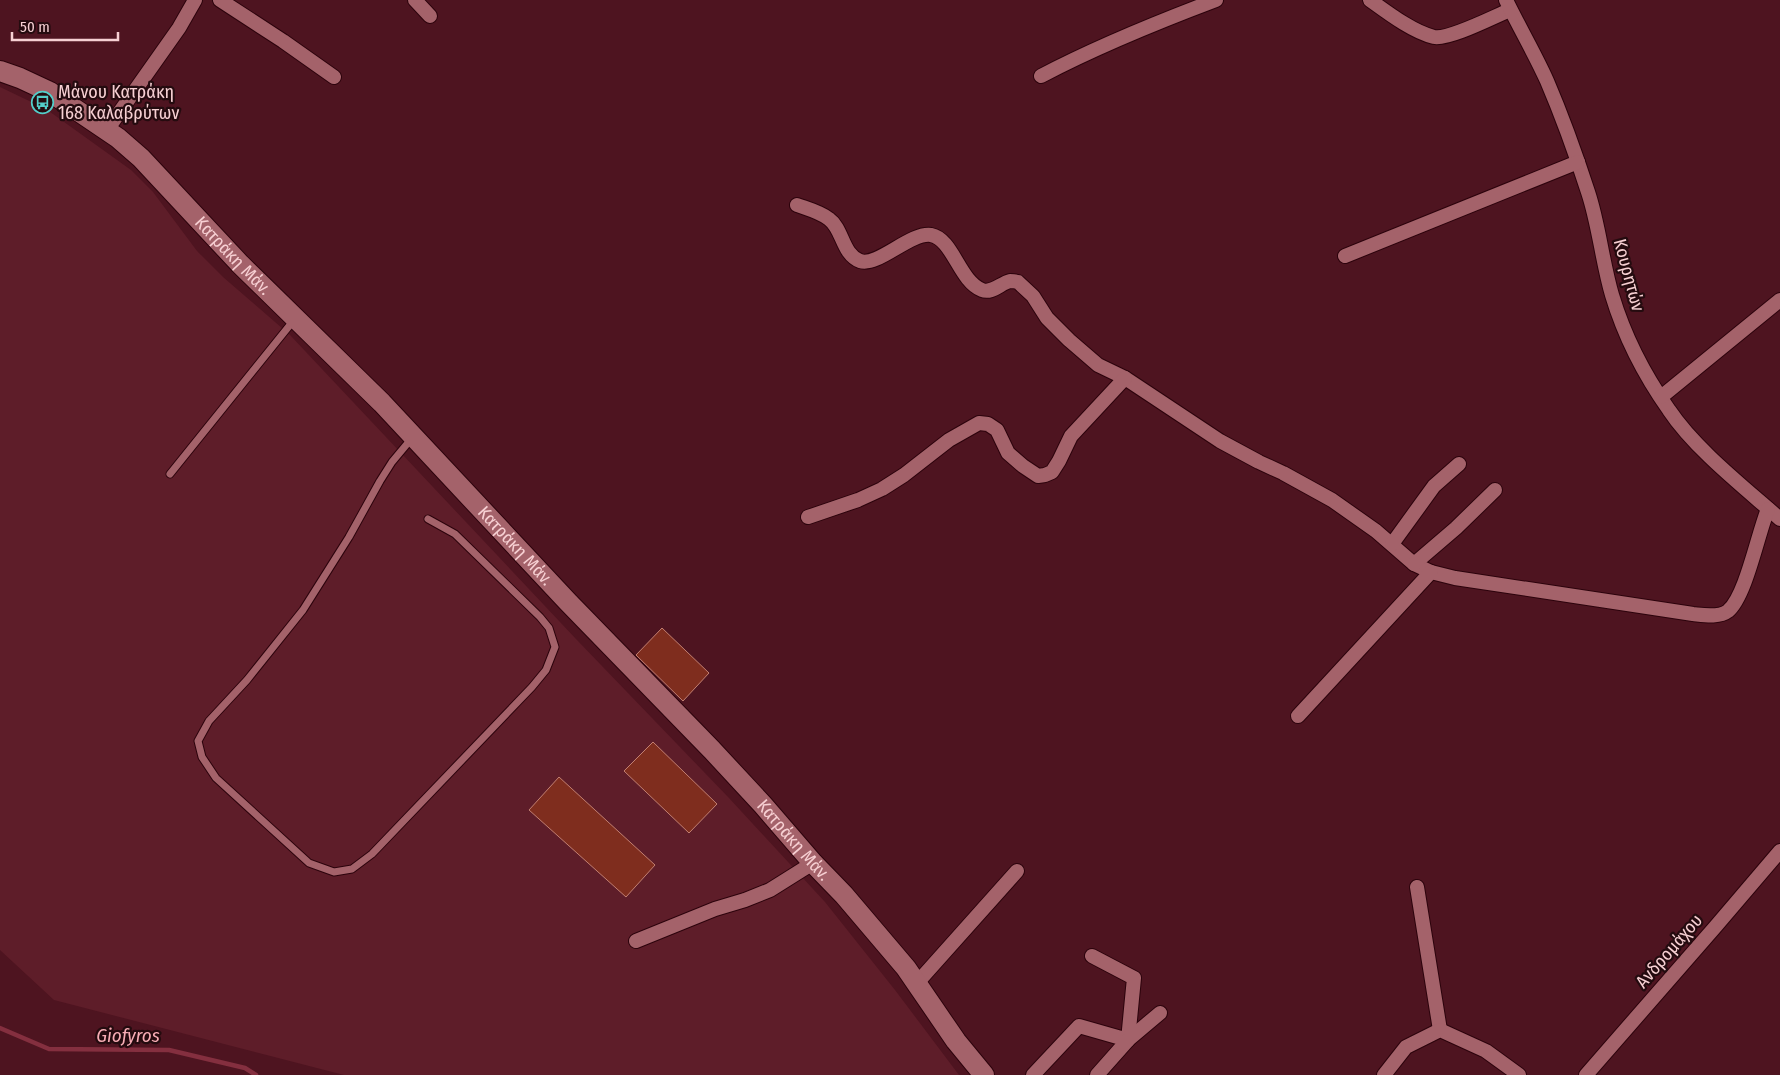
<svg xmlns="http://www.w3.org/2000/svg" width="1780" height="1075" viewBox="0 0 1780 1075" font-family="'Fira Sans Condensed',sans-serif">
<rect width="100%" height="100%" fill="#4e1420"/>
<polygon fill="#5e1d29" points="0,87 46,109 131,170 153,192 197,251 223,277 290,335 576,639 729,798 825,902 895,990 959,1075 344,1075 54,1000 0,950"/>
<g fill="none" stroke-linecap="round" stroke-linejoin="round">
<polyline stroke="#842f3f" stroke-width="4.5" points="0,1028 49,1049 169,1050 245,1068 256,1075"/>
</g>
<g fill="#7f2d1e" stroke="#c27f71">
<polygon points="662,628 709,673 683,701 636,655"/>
<polygon points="653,742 717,804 689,833 624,771"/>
<polygon points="559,777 655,865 626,897 529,810"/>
</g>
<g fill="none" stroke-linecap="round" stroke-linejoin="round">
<defs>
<g id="lane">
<polyline points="412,438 392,462 380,481 349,537 303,610 247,680 209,721 198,741 202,757 216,778 309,863 334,872 352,869 372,854 532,687 546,670 555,647 549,628 540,617 455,534 428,519"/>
<polyline points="170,474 294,320"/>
</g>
<g id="street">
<polyline points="220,0 283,41 334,77"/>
<polyline points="415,0 430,16"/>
<path d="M1370,0C1388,13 1413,32 1434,37C1449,40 1495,16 1510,10"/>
<path d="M1506,0C1519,27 1535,54 1547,81C1562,116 1576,155 1588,192C1599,225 1602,261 1612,295C1624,335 1645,376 1669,410C1695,449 1745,488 1780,519"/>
<path d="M1041,76C1098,46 1155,23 1216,0"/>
<polyline points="107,130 179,28 195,0"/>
<path d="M797,205C808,209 820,212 829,219C843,229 842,254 860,261C878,267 910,232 931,235C953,239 959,281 982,290C992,294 1001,283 1010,281C1013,281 1015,281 1018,282L1033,296L1047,318L1069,340L1098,365L1125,378L1220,441L1259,462L1283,473L1332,500L1376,531L1414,564L1431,572L1455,578L1693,614C1703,615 1719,618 1728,611C1746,596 1758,533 1768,509"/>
<polyline points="1345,256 1578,162"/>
<polyline points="1661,397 1780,300"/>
<polyline points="808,517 858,500 882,489 904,475 949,440 979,423 988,424 997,430 1008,453 1023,466 1038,476 1045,475 1052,472 1059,461 1071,436 1125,378"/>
<polyline points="1392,544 1434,486 1459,464"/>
<polyline points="1414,564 1456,528 1495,490"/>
<polyline points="1298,716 1431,572"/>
<polyline points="1417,887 1440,1030"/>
<polyline points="636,941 715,909 745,900 770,890 813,863"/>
<polyline points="1092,956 1134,978 1128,1040"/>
<polyline points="917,983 1017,871"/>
<polyline points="1033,1075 1079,1026 1128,1040"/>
<polyline points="1097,1075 1128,1040 1160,1013"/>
<polyline points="1384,1075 1406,1047 1440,1030 1486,1051 1519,1075"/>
<polyline points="1586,1075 1716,926 1780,851"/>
</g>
<g id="secondary">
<path id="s1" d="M0,71L20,78L50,92L118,138L141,158L240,264L382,403L568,602L712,750L763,805L813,863L844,895L906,968L956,1041L984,1075"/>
</g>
</defs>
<use href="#lane" stroke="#2c030c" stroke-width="9"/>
<use href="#street" stroke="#2c030c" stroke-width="16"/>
<use href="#secondary" stroke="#2c030c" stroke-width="22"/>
<use href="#lane" stroke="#a4626a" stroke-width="7"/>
<use href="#street" stroke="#a4626a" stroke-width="14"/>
<use href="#secondary" stroke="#a4626a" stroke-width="20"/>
</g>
<defs>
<symbol id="bus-ring" viewBox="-11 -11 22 22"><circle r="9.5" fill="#240b0f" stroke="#53cdc9" stroke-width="1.5"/><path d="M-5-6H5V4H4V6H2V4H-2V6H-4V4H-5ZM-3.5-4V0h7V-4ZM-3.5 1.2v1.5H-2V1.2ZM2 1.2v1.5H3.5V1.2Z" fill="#53cdc9"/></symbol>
</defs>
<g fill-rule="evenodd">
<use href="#bus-ring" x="30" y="90" width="25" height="25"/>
</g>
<g text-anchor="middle" stroke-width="4.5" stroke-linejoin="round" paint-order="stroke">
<g font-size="18" fill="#f7d0d3" stroke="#240b0f" text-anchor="start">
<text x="58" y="98">Μάνου Κατράκη<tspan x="58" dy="21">168 Καλαβρύτων</tspan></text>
</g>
<g font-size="18" fill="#f7d0d3" stroke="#240b0f">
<text dy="6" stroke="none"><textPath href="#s1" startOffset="301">Κατράκη Μάν.</textPath></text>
<text transform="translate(1629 275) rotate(75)" y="6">Κουρητών</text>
<text dy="6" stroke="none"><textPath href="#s1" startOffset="706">Κατράκη Μάν.</textPath></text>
<text dy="6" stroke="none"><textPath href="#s1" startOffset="1111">Κατράκη Μάν.</textPath></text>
<text transform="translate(1669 951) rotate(-49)" y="6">Ανδρομάχου</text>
</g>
<g font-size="19" font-style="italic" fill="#f8adb5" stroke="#240b0f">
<text x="128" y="1042">Giofyros</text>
</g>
</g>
<path d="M12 32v8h106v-8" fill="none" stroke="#f7d0d3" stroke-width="2.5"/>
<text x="20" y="32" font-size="15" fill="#f7d0d3" stroke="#240b0f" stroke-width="4" paint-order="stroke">50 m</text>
</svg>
